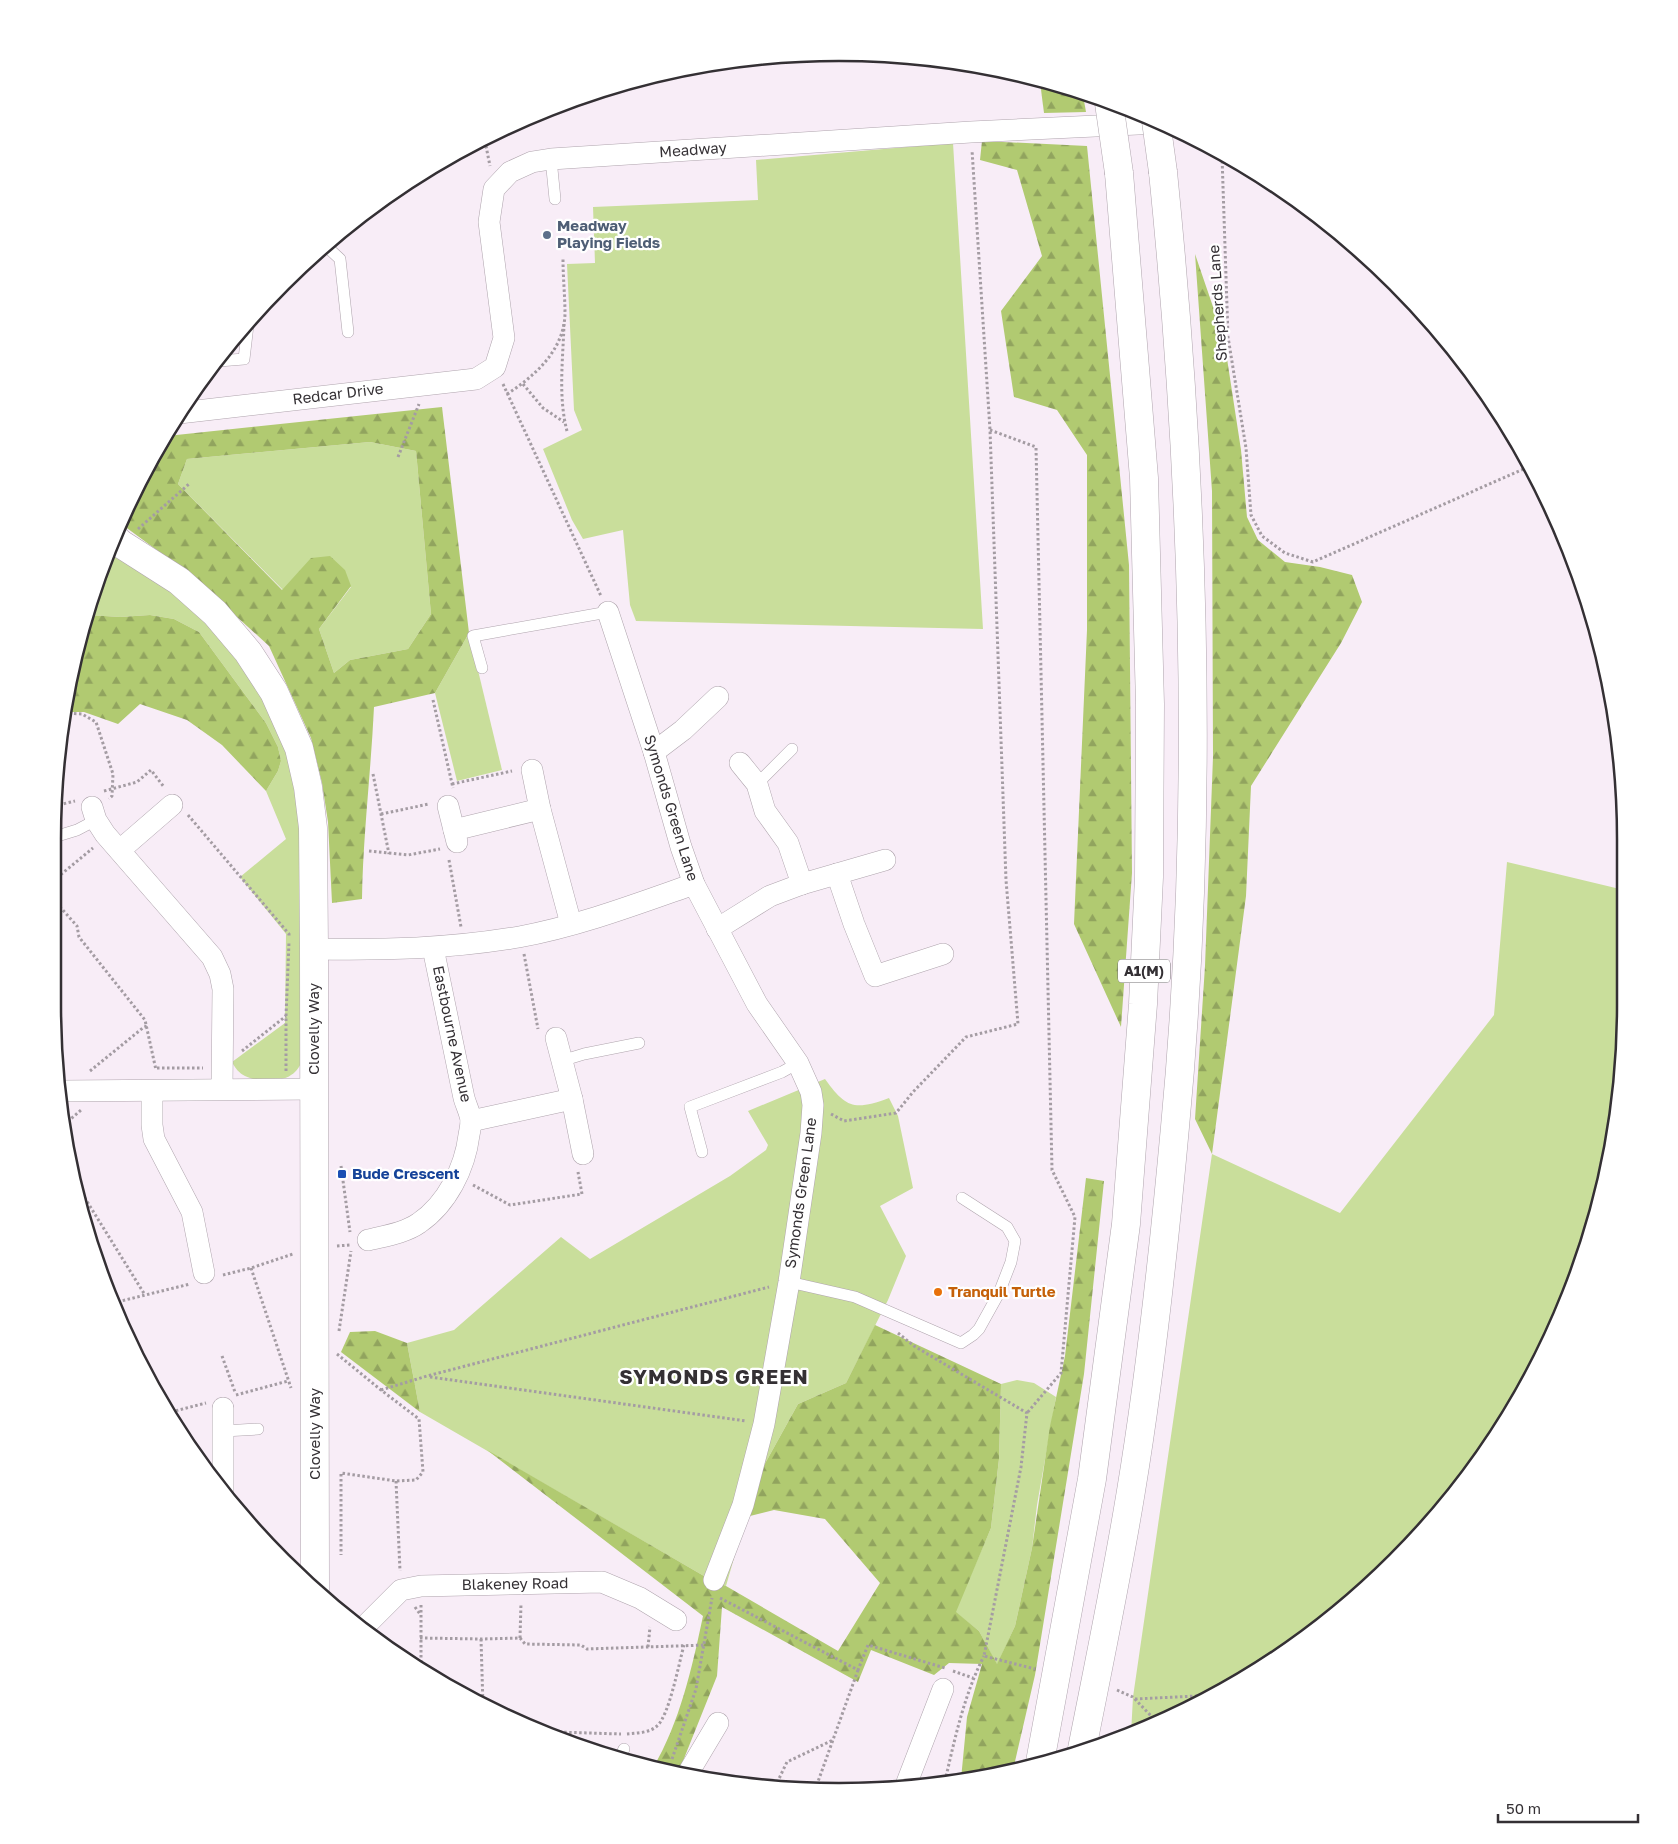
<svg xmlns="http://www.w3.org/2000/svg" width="1678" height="1844" viewBox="0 0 1678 1844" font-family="'Golos Text',sans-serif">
<defs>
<pattern id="forest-firs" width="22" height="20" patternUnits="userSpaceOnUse" patternTransform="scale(1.25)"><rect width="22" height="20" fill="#b1ca71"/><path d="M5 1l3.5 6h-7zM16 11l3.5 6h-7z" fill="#91a45e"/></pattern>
</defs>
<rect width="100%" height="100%" fill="#f8edf7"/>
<g fill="#c9de9b">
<polygon points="953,143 983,629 636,621 630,605 623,530 583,539 572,520 543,449 582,430 574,410 567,264 595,263 593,207 758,200 756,160"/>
<polygon points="370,442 416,451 431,614 408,649 350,660 334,673 319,629 351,587 283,590 178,484 187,459"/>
<path d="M108,553L155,580L209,622L250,673L288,750L300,801L303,1060C300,1065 297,1072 291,1075C281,1083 256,1082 245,1076C239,1073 235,1068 232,1062L285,1023L286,934L240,877L286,839L266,791L278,771L281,761L278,747L266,723L199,632L174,619L150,615L120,617L89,615Z"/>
<polygon points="469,633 502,770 457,781 435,693"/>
<polygon points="1507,862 1624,890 1619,1107 1584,1258 1520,1398 1430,1524 1318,1629 1232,1686 1140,1732 1131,1734 1133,1697 1212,1154 1340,1213 1494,1015"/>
<path d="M825,1079C846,1108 854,1111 889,1098L898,1116L913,1188L880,1206L906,1256L888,1300L846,1383L798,1404L757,1478L726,1586L704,1576L420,1412L407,1343L454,1330L561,1237L590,1259L730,1176L766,1150L768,1145L748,1111Z"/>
<polygon points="1017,1380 1034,1383 1056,1397 1037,1505 1032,1548 1015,1626 997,1665 979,1631 955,1612 991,1528 999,1459 1001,1384"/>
</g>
<g fill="url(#forest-firs)" fill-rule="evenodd">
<polygon points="1040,82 1083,95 1086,112 1044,113"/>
<polygon points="982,141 1087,146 1129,565 1132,873 1121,1027 1074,924 1087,630 1087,455 1057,410 1014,397 1001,311 1042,256 1017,170 980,160"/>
<polygon points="1195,254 1224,339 1241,450 1247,517 1258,540 1285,562 1320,567 1352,575 1362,602 1341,643 1251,786 1246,896 1212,1154 1195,1119 1205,966 1213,757 1212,491"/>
<path d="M442,407L469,633L435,693L374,707C371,771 363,835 362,899L332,903L328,822L322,783L311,738L269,646L192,576L120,523L167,436ZM370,442L416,451L431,614L408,649L350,660L334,673L319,629L351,586L345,570L330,556L311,558L282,590L178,484L187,459Z"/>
<polygon points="89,615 120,617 150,615 174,619 199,632 266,723 278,747 281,761 278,771 266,791 222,745 187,720 140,704 118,724 84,712 64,712 68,685"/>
<path d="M1086,1178L1104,1181L1084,1374L1035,1675L1013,1770L993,1776L961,1779L967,1717L982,1664L949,1663L934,1675L871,1650L858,1682L722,1607L717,1676L683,1761L676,1773L653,1768C680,1722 692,1668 703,1616L487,1450L704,1576L726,1586L838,1651L880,1583L825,1519L774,1510L746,1517L757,1478L798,1404L846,1383L875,1325L1001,1384L999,1459L991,1528L956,1612L979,1631L997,1664L1015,1626L1032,1548L1050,1426L1065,1356Z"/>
<polygon points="375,1331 407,1343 420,1412 341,1352 350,1332"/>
</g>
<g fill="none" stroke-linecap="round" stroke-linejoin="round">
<defs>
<g id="lane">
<polyline points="551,159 555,199"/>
<polyline points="327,247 340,259 348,332"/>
<polyline points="219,361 244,359 248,325"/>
<polyline points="482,668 473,636 608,612"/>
<polyline points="757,784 792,749"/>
<polyline points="54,837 77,830 96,820"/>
<polyline points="561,1061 584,1054 639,1043"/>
<polyline points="702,1152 690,1107 782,1072 798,1063"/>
<polyline points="789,1282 855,1297 961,1343 973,1335 979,1329 999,1293 1011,1262 1015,1241 1007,1227 962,1198"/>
<polyline points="224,1431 258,1429"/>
<polyline points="619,1759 624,1749"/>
</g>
<g id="street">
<polyline points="179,413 476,379 495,367 504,338 489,222 494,189 510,172 532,162 551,159 971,132 1159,123"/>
<polyline points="608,612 654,752 681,847 694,884 757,1004 798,1063 811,1092 813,1105 811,1133 789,1282 764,1424 743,1505 714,1580"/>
<polyline points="654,752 683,730 718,697"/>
<polyline points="740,763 757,784 765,811 788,843 802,884"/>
<polyline points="532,770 540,809 571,924"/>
<polyline points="448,806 457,842"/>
<polyline points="92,807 96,820 105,834 212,957 220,974 223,989 222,1089"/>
<polyline points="454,830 540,809"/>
<polyline points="120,850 172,805"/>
<polyline points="837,874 854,924 875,976 943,954"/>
<polyline points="717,929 770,896 802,884 885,860"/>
<path d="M314,949C386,950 448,949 519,937C579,926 637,904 694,884"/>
<polyline points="556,1038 572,1099 583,1154"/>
<polyline points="61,1091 315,1089"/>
<polyline points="152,1091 152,1125 154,1139 192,1212 204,1273"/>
<polyline points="471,1121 572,1099"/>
<path d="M368,1240C384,1236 405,1233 419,1223C447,1204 465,1168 469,1135C470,1130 471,1125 471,1120C470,1113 466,1105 464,1098L433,948"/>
<polyline points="223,1493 223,1408"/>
<polyline points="365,1632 367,1624 401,1590 421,1586 602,1582 640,1598 676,1620"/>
<polyline points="687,1775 718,1723"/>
<polyline points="906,1785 943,1689"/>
</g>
<polyline id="secondary" points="113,537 121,544 179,581 215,613 248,652 274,692 299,748 308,787 313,828 314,949 315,1589"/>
<g id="highway">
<path d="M1082,1749C1099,1663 1117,1577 1131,1491C1151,1370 1164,1248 1175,1127C1205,810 1195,489 1163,172"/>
<polyline points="1040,1762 1092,1479 1126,1224 1143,1004 1149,877 1150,704 1144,478 1119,173"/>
</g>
</defs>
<use href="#lane" stroke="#afa4ad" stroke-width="12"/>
<use href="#street" stroke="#afa4ad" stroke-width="22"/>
<use href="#secondary" stroke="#afa4ad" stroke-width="29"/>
<use href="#highway" stroke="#afa4ad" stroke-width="29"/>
<g stroke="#a49ca3" stroke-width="3" stroke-dasharray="2.5 2.5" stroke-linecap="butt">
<polyline points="485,141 490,166"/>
<polyline points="1222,156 1228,337 1246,448 1251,515 1262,536 1285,553 1313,562 1528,467"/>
<path d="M564,324C563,359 558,397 567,431"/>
<polyline points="503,384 601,596"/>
<polyline points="523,384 543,408 564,422"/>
<path d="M507,394C535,376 564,350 565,314C565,296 563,278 563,259"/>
<polyline points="990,430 1036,447 1052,1170 1075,1217 1061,1373 1027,1413"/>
<polyline points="398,457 419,404"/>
<polyline points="138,529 189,484"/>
<polyline points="433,700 453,788"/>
<polyline points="64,713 82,714 96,722 113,774 112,796 109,799"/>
<polyline points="373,774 389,854"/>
<polyline points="452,784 512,771"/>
<polyline points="104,791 137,782 151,770 164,787"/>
<polyline points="54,806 75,801"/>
<polyline points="381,814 429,804"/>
<polyline points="188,815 289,934 289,936"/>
<polyline points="369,851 408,855 440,849"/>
<polyline points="449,860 461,927"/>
<polyline points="53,881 93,848"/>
<polyline points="53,899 77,926 79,937 145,1020 156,1070"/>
<polyline points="524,954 538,1029"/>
<polyline points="242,1051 286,1016"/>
<polyline points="157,1068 203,1068"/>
<polyline points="90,1071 144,1027 147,1026"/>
<polyline points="286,1071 286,1016 289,942"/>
<polyline points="831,1114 844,1121 896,1113 913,1092 966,1037 1018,1024 1006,880 990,430 972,150"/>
<polyline points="64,1125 81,1110"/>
<polyline points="341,1166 350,1232"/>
<polyline points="473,1185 510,1205 582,1194 578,1172"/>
<polyline points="75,1186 83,1195 145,1295"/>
<polyline points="337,1246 350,1245"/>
<polyline points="251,1268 291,1388"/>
<polyline points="223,1275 251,1268 293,1254"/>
<polyline points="113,1303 190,1284"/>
<polyline points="339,1331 351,1251"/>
<polyline points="898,1333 914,1346 1027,1413 1021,1467 984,1656 1035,1669"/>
<polyline points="337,1354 381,1390 419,1419 423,1472 416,1480 396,1481 341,1473 341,1555"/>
<polyline points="222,1356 235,1392"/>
<polyline points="430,1377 746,1421"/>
<polyline points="381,1390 427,1376 769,1287"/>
<polyline points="236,1395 288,1381"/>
<polyline points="171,1412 206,1403"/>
<polyline points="396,1481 400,1571"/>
<polyline points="720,1598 858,1670 868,1645 945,1668"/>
<polyline points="421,1605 421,1667"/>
<polyline points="415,1607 420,1614"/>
<polyline points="420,1638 481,1639 520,1638 525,1644 581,1645 587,1649 705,1645"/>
<polyline points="520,1638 521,1603"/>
<polyline points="481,1639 483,1706"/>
<polyline points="648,1647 650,1627"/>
<polyline points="953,1671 973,1678"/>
<polyline points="1117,1690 1133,1697 1154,1719 1159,1722"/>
<polyline points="1135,1699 1215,1695"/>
<polyline points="555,1734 557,1732 621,1734"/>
<path d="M627,1734C637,1733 649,1733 657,1726C669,1716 679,1663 684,1645"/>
<polyline points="672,1759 696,1689 712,1598"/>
<polyline points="665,1771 668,1765"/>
<path d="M945,1781C955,1738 964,1695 984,1656"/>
<polyline points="775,1787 787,1762 833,1740"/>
<polyline points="815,1790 858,1670"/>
</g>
<use href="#lane" stroke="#fff" stroke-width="11"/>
<use href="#street" stroke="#fff" stroke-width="21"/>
<use href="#secondary" stroke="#fff" stroke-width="28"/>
<use href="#highway" stroke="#fff" stroke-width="28"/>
<defs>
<g id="highway-bridge">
<polyline points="1109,103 1119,173"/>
<polyline points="1156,121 1163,172"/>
</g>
</defs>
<use href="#highway-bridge" stroke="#afa4ad" stroke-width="29" stroke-linecap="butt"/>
<use href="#highway-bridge" stroke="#fff" stroke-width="28"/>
</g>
<circle fill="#5c6f8a" stroke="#fff" stroke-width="2" cx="547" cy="235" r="5"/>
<rect fill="#1a4fb4" stroke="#fff" stroke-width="2" x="337" y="1169" width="10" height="10" rx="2.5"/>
<circle fill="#e8710a" stroke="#fff" stroke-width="2" cx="938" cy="1292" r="5"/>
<g text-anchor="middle" stroke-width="4.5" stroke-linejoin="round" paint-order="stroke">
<rect fill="#fff" stroke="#716e71" stroke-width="1" x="1118" y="959.5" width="52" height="23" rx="4"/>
<g font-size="14" font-weight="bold" fill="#343034">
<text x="1144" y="976">A1(M)</text>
</g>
<g font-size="15" fill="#343034" stroke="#fff">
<text transform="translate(693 150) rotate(-4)" y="5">Meadway</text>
<text transform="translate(1218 303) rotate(-94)" y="5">Shepherds Lane</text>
<text transform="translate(338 394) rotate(-7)" y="5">Redcar Drive</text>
<text transform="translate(671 808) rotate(73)" y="5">Symonds Green Lane</text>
<text transform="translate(314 1029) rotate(-90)" y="5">Clovelly Way</text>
<text transform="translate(452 1034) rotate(78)" y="5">Eastbourne Avenue</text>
<text transform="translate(801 1193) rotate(-82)" y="5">Symonds Green Lane</text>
<text transform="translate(315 1434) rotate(-90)" y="5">Clovelly Way</text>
<text transform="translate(515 1584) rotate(-1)" y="5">Blakeney Road</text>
</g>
<g font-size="15" font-weight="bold" fill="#4e5e75" stroke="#fff" text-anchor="start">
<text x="557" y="231">Meadway<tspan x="557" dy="17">Playing Fields</tspan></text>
</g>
<g font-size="15" font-weight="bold" fill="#164399" stroke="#fff" text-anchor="start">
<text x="352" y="1179">Bude Crescent</text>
</g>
<g font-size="15" font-weight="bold" fill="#c56008" stroke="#fff" text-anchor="start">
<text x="948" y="1297">Tranquil Turtle</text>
</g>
<g font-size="20" font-weight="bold" letter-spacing="1" fill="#343034" stroke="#fff">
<text x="714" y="1384">SYMONDS GREEN</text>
</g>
</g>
<path d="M0 0H1678V1844H0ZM839 61H839A778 778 0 0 1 1617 839V1005A778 778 0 0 1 839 1783H839A778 778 0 0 1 61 1005V839A778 778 0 0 1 839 61Z" fill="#fff" fill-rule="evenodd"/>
<path fill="none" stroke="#343034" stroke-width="2.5" d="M839 61H839A778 778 0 0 1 1617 839V1005A778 778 0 0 1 839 1783H839A778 778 0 0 1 61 1005V839A778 778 0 0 1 839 61Z"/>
<path d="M1498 1814v8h140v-8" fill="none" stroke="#343034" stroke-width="2.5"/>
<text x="1506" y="1814" font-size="15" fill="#343034" stroke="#ffffff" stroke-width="4" paint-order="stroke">50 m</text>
</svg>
